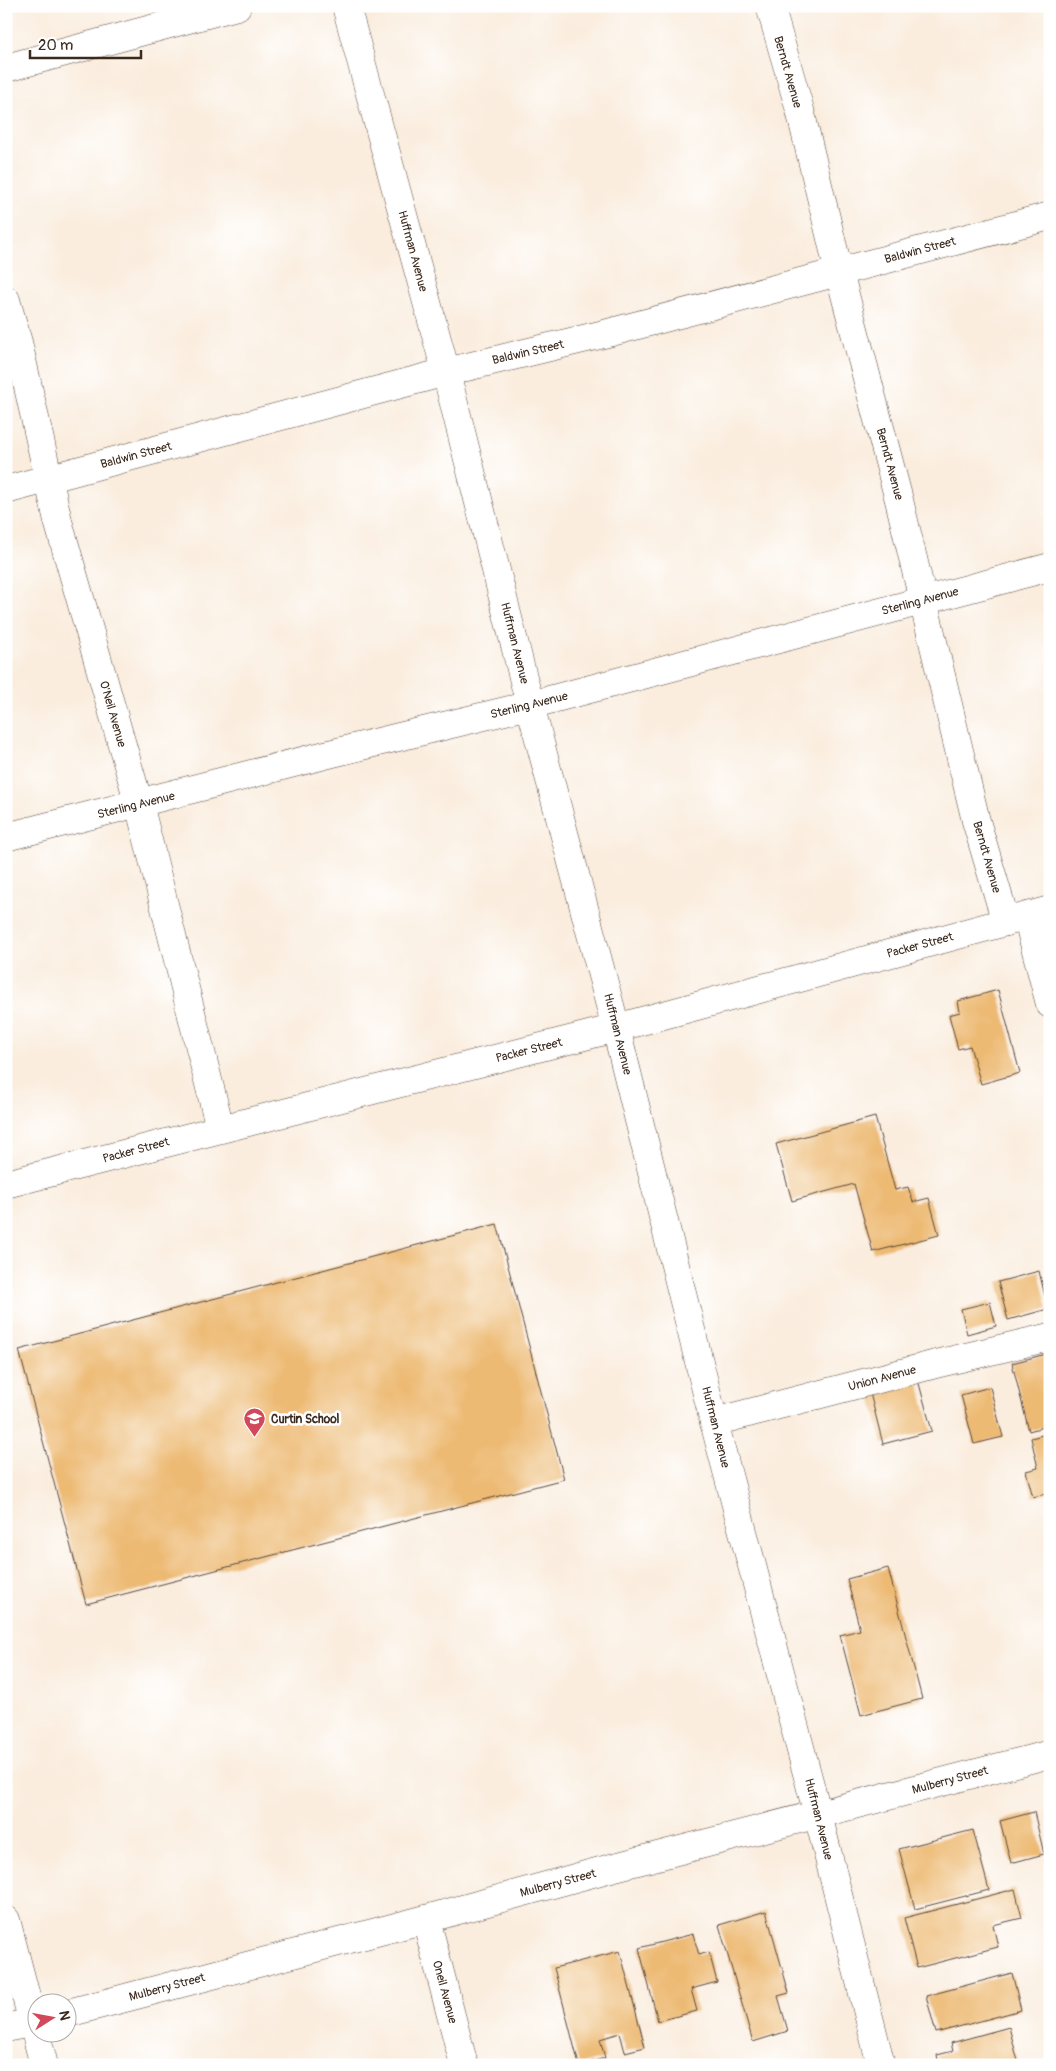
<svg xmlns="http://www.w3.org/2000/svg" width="1056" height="2071" viewBox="0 0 1056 2071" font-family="Pangolin,sans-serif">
<rect width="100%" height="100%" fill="#fff"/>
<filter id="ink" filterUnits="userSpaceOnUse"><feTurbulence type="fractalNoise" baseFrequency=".02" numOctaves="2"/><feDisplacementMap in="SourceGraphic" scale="10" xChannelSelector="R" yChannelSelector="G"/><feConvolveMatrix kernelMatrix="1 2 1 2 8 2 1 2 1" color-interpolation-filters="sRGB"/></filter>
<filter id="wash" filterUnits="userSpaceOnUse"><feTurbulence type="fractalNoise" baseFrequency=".0096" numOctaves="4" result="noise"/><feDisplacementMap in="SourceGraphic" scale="20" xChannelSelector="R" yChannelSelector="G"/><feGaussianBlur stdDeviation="1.12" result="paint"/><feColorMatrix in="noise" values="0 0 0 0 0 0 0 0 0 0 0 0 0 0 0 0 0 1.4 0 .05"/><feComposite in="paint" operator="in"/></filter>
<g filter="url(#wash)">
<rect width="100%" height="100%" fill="#faedde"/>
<g id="blocks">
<g fill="#edba73">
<polygon points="998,990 1020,1073 981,1084 970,1046 958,1049 949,1015 960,1012 958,1001"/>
<polygon points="875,1117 895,1190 908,1187 913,1202 929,1198 939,1235 873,1252 854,1184 792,1201 776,1144"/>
<polygon points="497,1224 564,1479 86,1604 19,1350"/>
<polygon points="1039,1271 1048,1309 1008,1320 998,1282"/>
<polygon points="990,1302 996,1326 967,1334 961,1309"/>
<polygon points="1050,1353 1050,1425 1029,1431 1012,1363"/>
<polygon points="918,1380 932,1431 883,1444 870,1393"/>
<polygon points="990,1387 1003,1437 974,1444 961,1395"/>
<polygon points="1050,1433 1050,1493 1033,1497 1026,1471 1038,1468 1031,1438"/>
<polygon points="888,1568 922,1699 861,1715 840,1635 860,1630 847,1579"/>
<polygon points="1034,1812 1044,1854 1011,1863 1000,1821"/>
<polygon points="973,1830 989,1890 915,1909 899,1849"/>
<polygon points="1015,1889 1022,1918 993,1925 998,1947 917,1968 904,1918"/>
<polygon points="766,1911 789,1993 778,1996 788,2031 753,2042 719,1925"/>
<polygon points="693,1934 699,1955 709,1952 717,1982 691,1989 697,2011 658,2021 639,1948"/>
<polygon points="620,1951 645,2047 625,2052 620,2033 600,2039 605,2058 579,2065 554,1968"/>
<polygon points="1012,1973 1021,2010 936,2033 926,1996"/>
<polygon points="1009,2027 1019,2065 939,2065 937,2055 953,2051 951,2043"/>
</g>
</g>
</g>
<g filter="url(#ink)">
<use href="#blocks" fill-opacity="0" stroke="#58473b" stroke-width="1"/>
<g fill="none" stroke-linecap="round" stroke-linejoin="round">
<defs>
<g id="minor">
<polyline points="346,6 446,372 530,705 616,1028 714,1422 818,1815 881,2065"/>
<polyline points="770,6 800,110 839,272 899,500 976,821 1006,922"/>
<polyline points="6,68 237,6"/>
<polyline points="6,300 18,342 58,521 139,804 220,1128"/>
<polyline points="6,490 446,372 608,333 1050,216"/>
<polyline points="6,837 333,753 530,705 1050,567"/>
<polyline points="1027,916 1050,1004"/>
<polyline points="6,1184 616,1028 1050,910"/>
<polyline points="714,1422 936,1364 1050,1337"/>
<polyline points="426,1919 464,2065"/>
<polyline points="6,1920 44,2065"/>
<polyline points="68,2013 426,1919 611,1868 1050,1754"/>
<polyline points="6,2028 38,2021"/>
</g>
</defs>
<use href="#minor" stroke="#58473b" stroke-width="29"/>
<use href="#minor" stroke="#fff" stroke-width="28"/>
</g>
</g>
<defs>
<symbol id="school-pin" viewBox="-11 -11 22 30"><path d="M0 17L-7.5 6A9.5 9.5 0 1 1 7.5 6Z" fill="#d1495b" stroke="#fff"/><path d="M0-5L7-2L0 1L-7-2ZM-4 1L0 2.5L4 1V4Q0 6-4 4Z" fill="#fff"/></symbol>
</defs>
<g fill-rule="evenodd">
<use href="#school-pin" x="242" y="1406" width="25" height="34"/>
</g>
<g text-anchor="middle" stroke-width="5" stroke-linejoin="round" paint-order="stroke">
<g font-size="12" fill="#3b2a1e" stroke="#fff">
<text transform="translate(788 72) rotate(74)" y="4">Berndt Avenue</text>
<text transform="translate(920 250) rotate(-15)" y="4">Baldwin Street</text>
<text transform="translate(413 251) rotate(75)" y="4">Huffman Avenue</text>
<text transform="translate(528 352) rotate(-13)" y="4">Baldwin Street</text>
<text transform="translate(136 455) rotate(-15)" y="4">Baldwin Street</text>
<text transform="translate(890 464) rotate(75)" y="4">Berndt Avenue</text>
<text transform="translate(920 601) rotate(-15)" y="4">Sterling Avenue</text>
<text transform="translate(515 643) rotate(76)" y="4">Huffman Avenue</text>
<text transform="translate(529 705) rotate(-14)" y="4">Sterling Avenue</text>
<text transform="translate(113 714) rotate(74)" y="4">O'Neil Avenue</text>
<text transform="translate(136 805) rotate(-14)" y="4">Sterling Avenue</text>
<text transform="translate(987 857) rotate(74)" y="4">Berndt Avenue</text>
<text transform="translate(920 945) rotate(-15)" y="4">Packer Street</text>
<text transform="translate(618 1034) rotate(76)" y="4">Huffman Avenue</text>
<text transform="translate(529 1050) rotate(-14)" y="4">Packer Street</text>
<text transform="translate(136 1150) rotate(-15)" y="4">Packer Street</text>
<text transform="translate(882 1378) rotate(-15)" y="4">Union Avenue</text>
<text transform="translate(716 1427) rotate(76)" y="4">Huffman Avenue</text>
<text transform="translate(950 1780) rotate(-15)" y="4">Mulberry Street</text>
<text transform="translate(819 1819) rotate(76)" y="4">Huffman Avenue</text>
<text transform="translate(558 1883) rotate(-15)" y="4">Mulberry Street</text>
<text transform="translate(167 1987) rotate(-15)" y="4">Mulberry Street</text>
<text transform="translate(445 1992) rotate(75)" y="4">Oneil Avenue</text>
</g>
<g font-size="12" font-weight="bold" fill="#3b2a1e" stroke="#fff" text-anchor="start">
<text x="271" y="1423">Curtin School</text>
</g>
</g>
<rect width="1056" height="2071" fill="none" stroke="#fff" stroke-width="25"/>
<g transform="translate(52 2018) rotate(79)"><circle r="24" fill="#ffffff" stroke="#b1aaa5"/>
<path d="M0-4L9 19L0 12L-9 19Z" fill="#d1495b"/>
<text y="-8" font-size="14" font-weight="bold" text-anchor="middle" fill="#3b2a1e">N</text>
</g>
<path d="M30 50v8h111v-8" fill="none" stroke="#3b2a1e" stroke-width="2.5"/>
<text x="38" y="50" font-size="15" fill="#3b2a1e" stroke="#ffffff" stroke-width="4" paint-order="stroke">20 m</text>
</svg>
